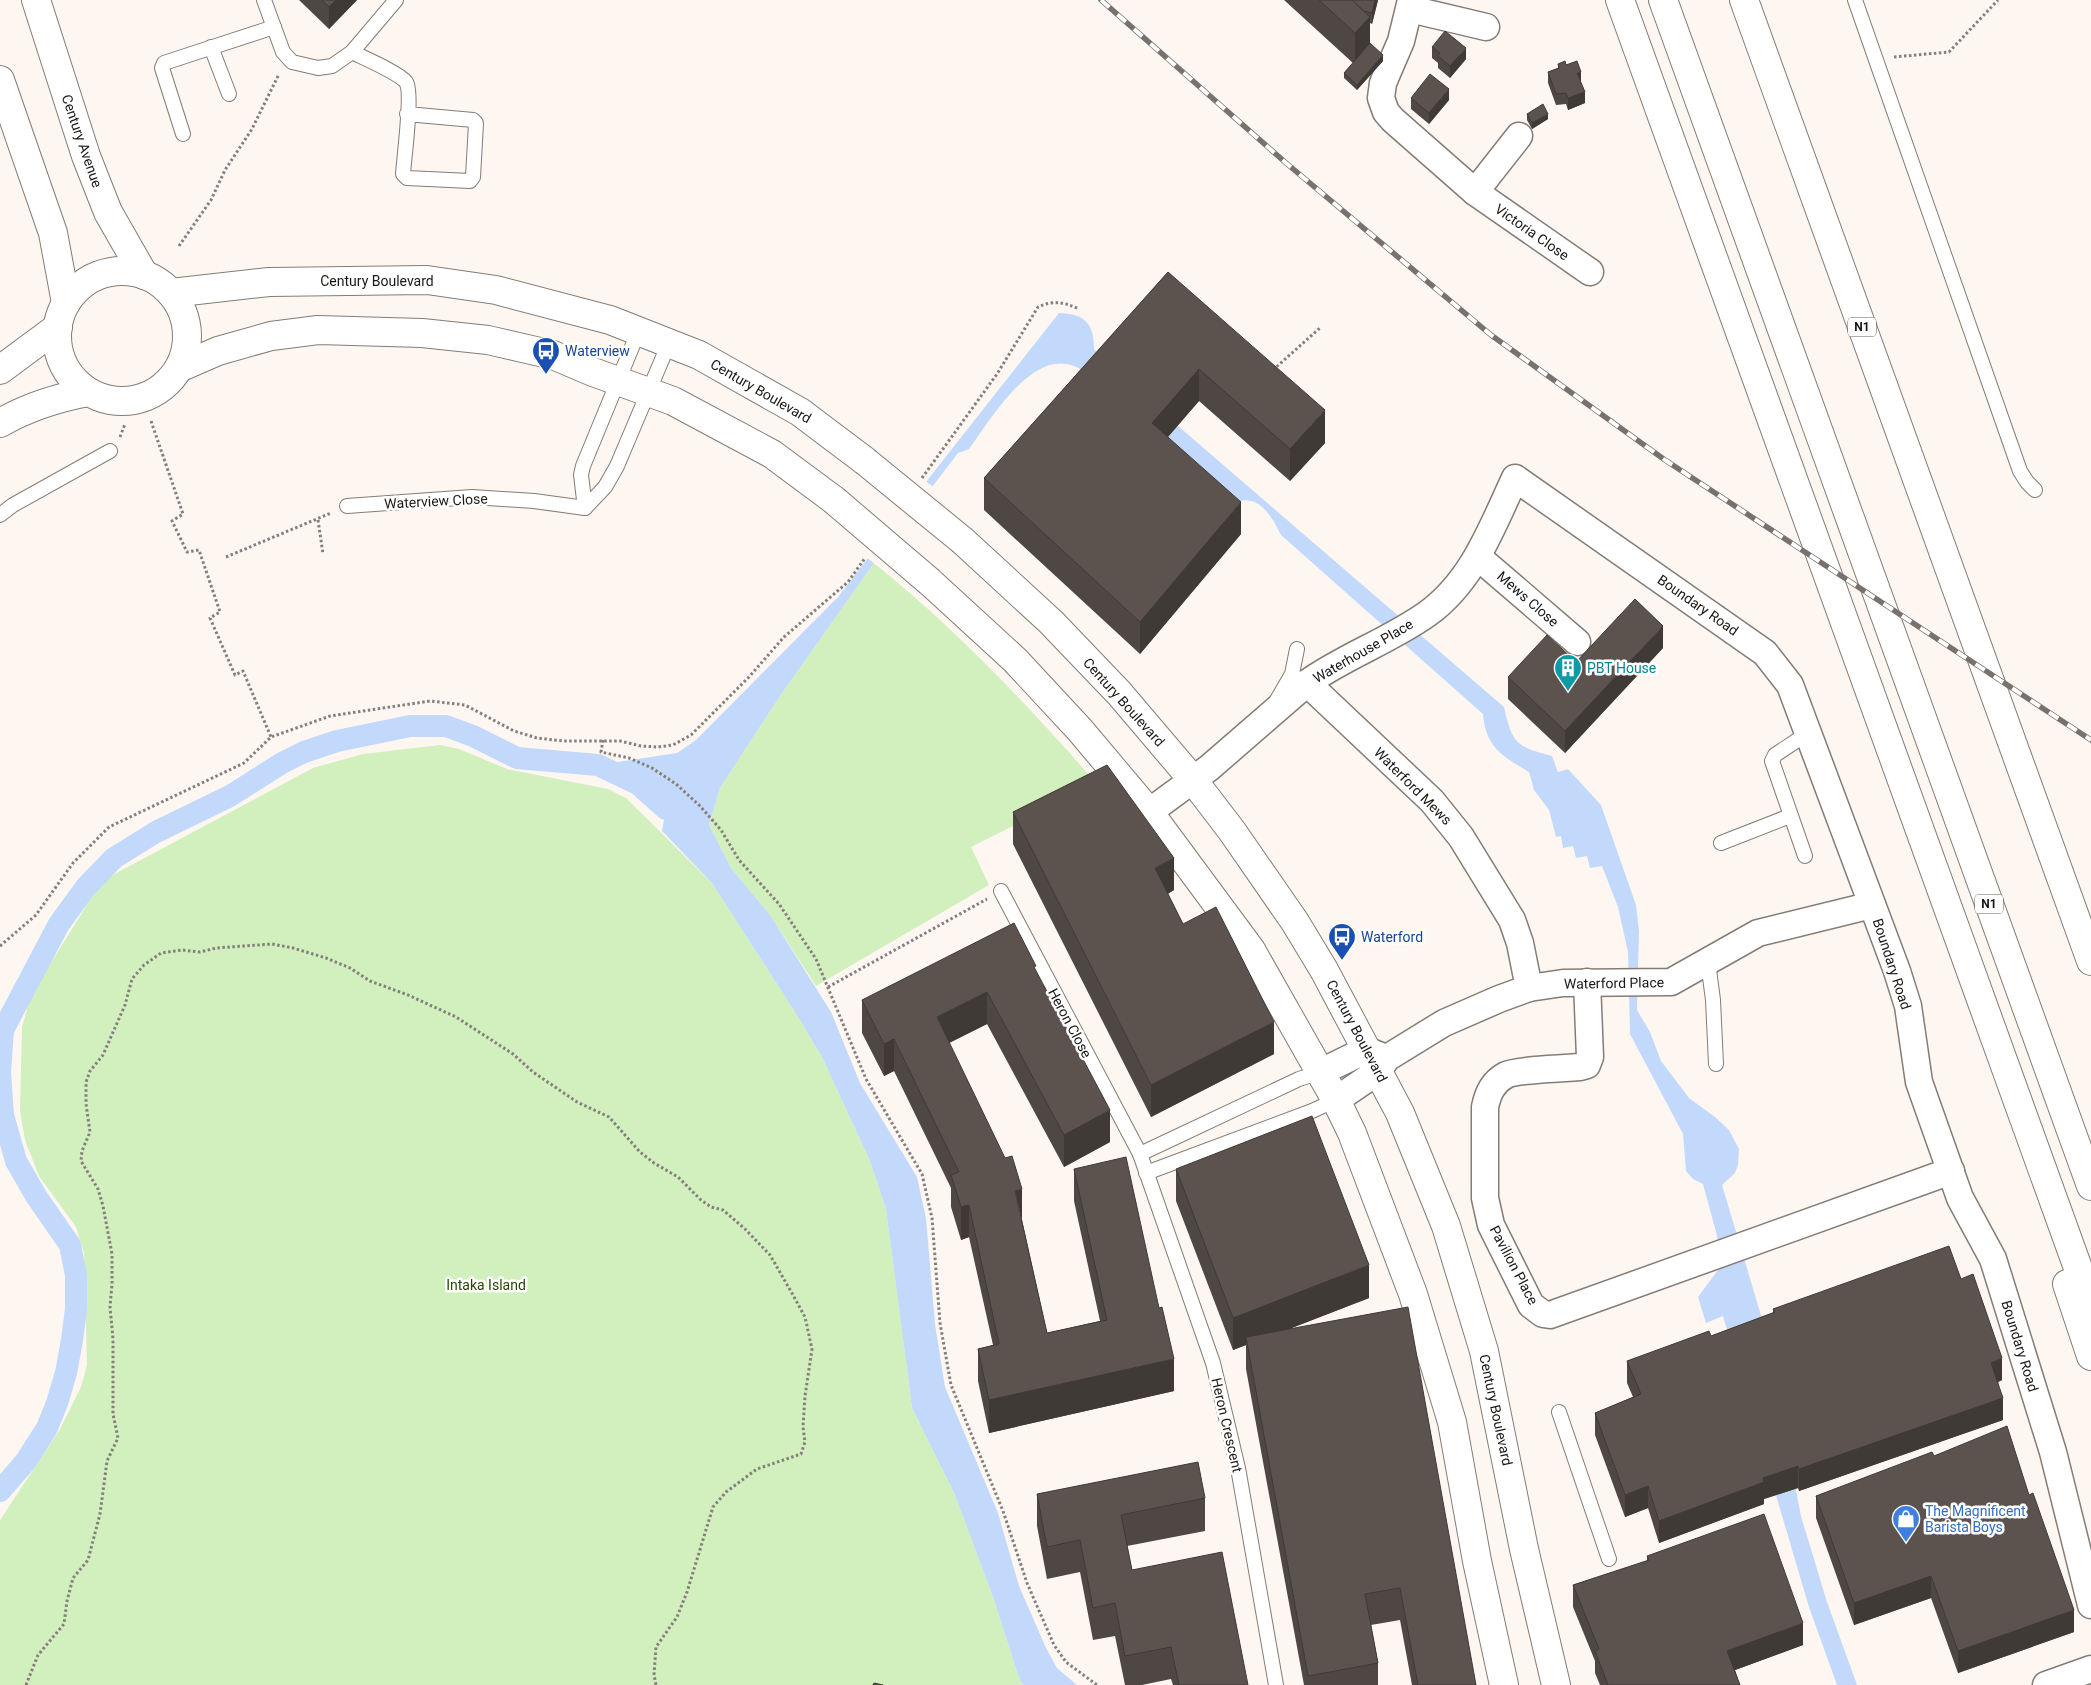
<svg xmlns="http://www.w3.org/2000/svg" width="2091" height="1685" viewBox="0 0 2091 1685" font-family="Roboto,sans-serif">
<rect width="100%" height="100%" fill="#fef7f1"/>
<g fill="#d2efbe">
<path d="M874,563C956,629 1028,705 1097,784L971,847L989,885L816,986L770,915L731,868L709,825L720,788L780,696Z"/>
<polygon points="440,745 459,749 507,769 608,789 626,798 712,883 793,1009 822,1057 870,1161 886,1209 912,1408 955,1495 993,1597 1020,1681 1024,1685 0,1685 0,1520 59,1431 81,1387 87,1365 84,1253 76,1227 39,1176 25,1140 20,1111 22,1027 31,995 93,895 109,877 313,768 363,754"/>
</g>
<path fill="#c2d9fc" d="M1059,313C1085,314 1094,323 1094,349L1105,363L1504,707C1512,743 1516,747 1552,756L1558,772L1568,769L1601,805L1636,905L1639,931L1637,1010L1650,1032L1661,1061L1689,1098L1715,1117L1729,1130L1739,1149L1738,1165L1735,1173L1722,1185L1763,1322L1801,1516L1827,1602L1857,1685H1837L1809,1607L1723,1316L1706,1323L1698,1297L1724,1262L1703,1184L1693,1179L1686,1171L1683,1134L1630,1034L1628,952L1618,907L1602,866L1590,868L1587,856L1576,858L1573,846L1563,848L1561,836L1556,837L1549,810L1534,790L1529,772C1503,757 1485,746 1483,714L1281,535C1273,519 1261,496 1240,501L1094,378C1088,374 1081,369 1074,366C1031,349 990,421 969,449L958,453L874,563L780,696L720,788L709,825L731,868L770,915L831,1012L860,1083L917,1177L926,1218L935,1324L945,1387L998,1513L1019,1586L1046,1648L1057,1668L1077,1685H1024L1020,1681L993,1597L955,1495L912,1408L886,1209L870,1161L822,1057L793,1009L712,883L662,831L666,809L638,784L598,765L677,753L696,740L838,597L929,478Z"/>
<polygon fill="#fef7f1" points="924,480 935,488 876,565 866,557"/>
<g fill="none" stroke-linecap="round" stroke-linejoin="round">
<polyline stroke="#c2d9fc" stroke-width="22" points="0,1491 26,1461 47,1428 57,1403 66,1373 72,1340 76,1309 76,1275 70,1245 36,1196 16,1161 3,1115 0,1072 3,1030 59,924 86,887 114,858 156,832 230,796 282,763 304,752 337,741 410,726 446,726 473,736 517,758 598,765 638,784 666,809"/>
<defs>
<g id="lane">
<polyline points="264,0 283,52 292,62 318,68 332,66 352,52 396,0"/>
<polyline points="1855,0 2020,471 2027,482 2035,490"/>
<polyline points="211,47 229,94"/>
<path d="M352,52C364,58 399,73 406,82C413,92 404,158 403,174L407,178L470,181L473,177L476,123L473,120L407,114"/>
<polyline points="183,134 162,68 164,63 274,27"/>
<polyline points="347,506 472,497 534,501 585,508"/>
<polyline points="585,508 581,475 583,466 639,330"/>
<polyline points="585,508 605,487 617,466 669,343"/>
<polyline points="0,515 13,505 110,451"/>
<polyline points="1277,700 1292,674 1297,649"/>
<polyline points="1721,843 1790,816"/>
<polyline points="1805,856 1772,761 1775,755 1808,733"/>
<polyline points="1001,891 1140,1154 1213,1363 1238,1468 1276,1685"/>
<polyline points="1708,962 1713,1000 1716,1064"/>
<polyline points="1140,1154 1299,1079 1321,1072"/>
<polyline points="1146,1173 1312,1111 1336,1100"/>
<polyline points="1559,1412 1609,1559"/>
</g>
<g id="street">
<polyline points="1411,0 1401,41 1383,83 1381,98 1386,112 1393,120 1475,192 1590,272"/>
<polyline points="1410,9 1486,27"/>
<polyline points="1475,192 1519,136"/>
<polyline points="1478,557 1577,642"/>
<polyline points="1307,683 1432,801 1461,837 1512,920 1520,943 1529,988"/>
<path d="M1149,812L1209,768L1307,683C1345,656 1389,641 1427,614C1473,581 1492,527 1515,478L1765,653L1790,685L1897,971L1908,1006L1919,1082L1960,1198L1993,1259L2053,1452L2091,1605"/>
<path d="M1587,982L1590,1057L1587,1065L1580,1067C1567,1068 1515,1070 1506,1075C1493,1082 1488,1093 1485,1107V1198L1491,1225L1531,1305L1543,1314L1550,1315L1951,1171"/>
<polyline points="1321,1072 1366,1050 1386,1058"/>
<polyline points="1336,1100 1377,1072 1387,1058 1444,1023 1499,999 1529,988 1563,983 1671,982 1758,933 1872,905"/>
<polyline points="2046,1685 2091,1669"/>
</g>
<g id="secondary">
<polyline points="36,0 86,156 108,212 144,275"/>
<polyline points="0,80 53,233 66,303"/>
<circle cx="122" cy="336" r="65"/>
<polyline points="171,293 269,282 427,280 496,290 610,320 699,355 800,412 865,461"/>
<polyline points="179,368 218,351 271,336 318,330 422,333 488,340 553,355 593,372 673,401 772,454 834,500"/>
<polyline points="0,370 58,327"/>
<path d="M0,423C28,407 56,398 88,392"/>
<polyline points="963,541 1051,622 1119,693 1193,780 1232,831 1295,922 1324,970 1400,1113 1446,1226 1484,1351 1524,1549 1556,1685"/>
<polyline points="930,582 1015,660 1080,730 1149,812 1251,950 1336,1100 1352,1133 1413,1294 1452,1422 1477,1561 1504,1685"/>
</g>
<g id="highway">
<polyline points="1620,0 2091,1304"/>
<polyline points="1663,0 2091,1186"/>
<polyline points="1744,0 2091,961"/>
<polyline points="2067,1284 2091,1356"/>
</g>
</defs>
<use href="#lane" stroke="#847c75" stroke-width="16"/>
<use href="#street" stroke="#847c75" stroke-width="29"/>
<use href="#secondary" stroke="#847c75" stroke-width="30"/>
<use href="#highway" stroke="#847c75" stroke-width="30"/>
<g stroke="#847f7b" stroke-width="3" stroke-dasharray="2.5 2.5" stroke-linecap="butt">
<polyline points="1894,57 1949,52 1998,0"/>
<polyline points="179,246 211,200 225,170 252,129 279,74"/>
<polyline points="1273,370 1321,327"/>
<polyline points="151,421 183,514 172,521 187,552 199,550 220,612 210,618 235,675 243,671 271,737"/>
<polyline points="120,437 125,424"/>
<path d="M922,478L997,374L1038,307C1053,300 1064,302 1079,309"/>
<polyline points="318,520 323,554"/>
<polyline points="226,557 331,513"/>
<polyline points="603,740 601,752 629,758 652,768 676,784 700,806 721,830 739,860 779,904 816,959 866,1079 922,1174 932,1218 940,1323 951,1385 1003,1511 1027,1583 1054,1645 1066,1662 1097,1685"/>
<polyline points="0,946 36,915 73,863 109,827 244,763 271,737 330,716 430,701 465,705 514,731 537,738 563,741 620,741 641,746 658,747 673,745 691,735 749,677 784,637 848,582 865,558"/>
<polyline points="828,987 987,899"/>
<polyline points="26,1685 38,1655 64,1624 67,1601 73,1578 88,1560 100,1514 107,1461 118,1438 113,1414 113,1339 110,1307 112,1284 112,1254 103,1206 98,1189 81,1161 82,1151 90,1132 86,1104 86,1082 90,1071 103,1055 125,1005 132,979 144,965 161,953 182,950 200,952 216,948 272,944 293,948 326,958 350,968 370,981 408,995 456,1017 513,1054 533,1072 577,1102 609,1117 640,1152 654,1163 678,1177 701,1200 711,1207 723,1210 745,1229 770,1255 793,1295 805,1317 812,1349 805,1396 803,1427 805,1442 801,1454 757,1469 726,1492 713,1507 687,1592 677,1617 656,1647 654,1675 656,1685"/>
</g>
<use href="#lane" stroke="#fff" stroke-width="14"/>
<use href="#street" stroke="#fff" stroke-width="26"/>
<use href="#secondary" stroke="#fff" stroke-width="28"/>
<use href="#highway" stroke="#fff" stroke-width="28"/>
<defs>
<polyline id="rail" points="1101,0 1286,163 1491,335 1665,460 2091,740"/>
</defs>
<use href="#rail" stroke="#77726e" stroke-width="5.5"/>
<use href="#rail" stroke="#fff" stroke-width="4" stroke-dasharray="11" stroke-linecap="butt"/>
<defs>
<g id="secondary-bridge">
<polyline points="865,461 963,541"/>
<polyline points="834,500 930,582"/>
</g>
</defs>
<use href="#secondary-bridge" stroke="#847c75" stroke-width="30" stroke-linecap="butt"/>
<use href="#secondary-bridge" stroke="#fff" stroke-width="28"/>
</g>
<g fill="#4f4744">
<polygon points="299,0 357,0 329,29"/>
<polygon points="1284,0 1378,0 1372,24 1370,23 1370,43 1383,61 1357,90 1344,78 1344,73 1353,63"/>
<polygon points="1432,47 1466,59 1450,78 1438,68 1438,63 1432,58"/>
<polygon points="1558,64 1566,65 1581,82 1585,103 1568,110 1566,104 1556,105 1548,83 1548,72 1558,68"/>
<polygon points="1411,98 1449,100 1429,124 1411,109"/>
<polygon points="1527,114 1548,119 1532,129 1527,120"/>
<polygon points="1168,272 1325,443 1290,481 1199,401 1168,437 1241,534 1140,654 984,510 984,478"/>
<polygon points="1663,648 1565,753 1508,699 1508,677"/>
<polygon points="1013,812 1174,890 1168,894 1183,924 1274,1054 1151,1117 1013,844"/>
<polygon points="1036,971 1110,1142 1064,1167 987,1024 949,1043 1022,1220 1047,1333 1100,1321 1074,1201 1074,1169 1174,1391 989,1433 978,1381 978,1349 993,1345 969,1237 961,1240 951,1207 951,1188 894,1071 884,1076 862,1033 862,1000"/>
<polygon points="1176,1169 1369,1298 1286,1330 1476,1685 1412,1685 1400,1620 1371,1625 1378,1663 1378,1685 1304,1685 1246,1369 1246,1345 1233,1350 1176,1201"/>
<polygon points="1961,1279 2002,1380 1998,1382 2003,1420 1799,1491 1798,1488 1764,1499 1764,1504 1659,1543 1648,1508 1625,1517 1595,1435 1595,1413 1633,1397 1627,1383 1627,1361 1711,1336 1773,1313 1773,1309"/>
<polygon points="1934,1456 2074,1632 1958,1673 1931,1598 1854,1625 1816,1518 1816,1496"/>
<polygon points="1037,1494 1205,1498 1205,1531 1127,1546 1132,1570 1248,1685 1173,1685 1171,1679 1142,1685 1125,1685 1115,1636 1093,1640 1080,1572 1047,1579 1037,1526"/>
<polygon points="1647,1556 1803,1645 1735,1670 1740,1685 1600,1685 1595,1673 1595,1661 1573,1607 1573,1585 1647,1561"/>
</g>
<g fill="#403a37">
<polygon points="336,0 357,0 329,29 329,7"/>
<polygon points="1375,0 1378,0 1372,24 1372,13"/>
<polygon points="1370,17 1370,49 1355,65 1355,33"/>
<polygon points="1466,48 1466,59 1450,78 1450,66"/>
<polygon points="1383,55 1383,61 1357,90 1357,85"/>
<polygon points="1581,72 1581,83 1577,73"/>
<polygon points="1449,89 1449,100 1429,124 1429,113"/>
<polygon points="1585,92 1585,103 1568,110 1568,98"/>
<polygon points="1548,114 1548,119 1532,129 1532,123"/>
<polygon points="1199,369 1199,401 1152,455 1152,423"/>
<polygon points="1325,410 1325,443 1290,481 1290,449"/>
<polygon points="1241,502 1241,534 1140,654 1140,622"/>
<polygon points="1663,626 1663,648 1565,753 1565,731"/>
<polygon points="1174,858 1174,890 1155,900 1155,868"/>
<polygon points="987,992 987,1024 937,1049 937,1017"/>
<polygon points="1274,1022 1274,1054 1151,1117 1151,1085"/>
<polygon points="894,1039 894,1071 884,1076 884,1044"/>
<polygon points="1110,1110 1110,1142 1064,1167 1064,1135"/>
<polygon points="1022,1189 1022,1221 1015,1191"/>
<polygon points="969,1205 969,1237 961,1240 961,1207"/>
<polygon points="1369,1265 1369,1298 1248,1345 1246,1337 1246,1345 1233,1350 1233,1318"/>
<polygon points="2002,1358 2002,1380 1991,1385 1991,1363"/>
<polygon points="1174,1359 1174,1391 989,1433 989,1400"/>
<polygon points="2003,1398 2003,1420 1799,1491 1799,1469"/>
<polygon points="1798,1466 1798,1488 1764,1499 1764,1504 1659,1543 1659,1521 1763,1478"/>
<polygon points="1648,1486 1648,1508 1625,1517 1625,1495"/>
<polygon points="1931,1576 1931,1598 1854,1625 1854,1603"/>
<polygon points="2074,1610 2074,1632 1958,1673 1958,1651"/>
<polygon points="1803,1623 1803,1645 1727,1673 1727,1651"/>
</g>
<g fill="#5c534f" stroke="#403a37">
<polygon points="322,0 336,0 329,7"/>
<polygon points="1319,0 1352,0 1370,17 1355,33"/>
<polygon points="1352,0 1375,0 1372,13 1364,11"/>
<polygon points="1445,31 1466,48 1450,66 1438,56 1440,53 1432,47"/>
<polygon points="1370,43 1383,55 1357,85 1344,73"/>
<polygon points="1565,61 1566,65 1577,61 1581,72 1577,73 1585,92 1568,98 1566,93 1556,94 1548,72 1559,68 1558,64"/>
<polygon points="1430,74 1449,89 1429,113 1411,98"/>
<polygon points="1543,104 1548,114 1532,123 1527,114"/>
<polygon points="1168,272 1325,410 1290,449 1199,369 1152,423 1241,502 1140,622 984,478"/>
<polygon points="1635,599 1663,626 1565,731 1508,677 1547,635 1576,662"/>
<polygon points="1107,765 1174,858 1155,868 1183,924 1216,907 1274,1022 1151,1085 1013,812"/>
<polygon points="1014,923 1036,966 1034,967 1110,1110 1064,1135 987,992 937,1017 1005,1158 1012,1156 1022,1189 1015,1191 1047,1333 1107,1320 1074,1169 1126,1157 1159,1308 1162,1307 1174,1359 989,1400 978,1349 999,1344 969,1205 961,1207 951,1175 959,1172 894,1039 884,1044 862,1000"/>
<polygon points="1312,1116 1369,1265 1233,1318 1176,1169"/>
<polygon points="1949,1246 1961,1279 1973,1274 2002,1358 1991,1363 2003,1398 1799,1469 1798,1466 1763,1478 1764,1482 1659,1521 1648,1486 1625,1495 1595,1413 1641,1394 1627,1361 1709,1331 1711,1336 1775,1312 1773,1309"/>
<polygon points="1408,1307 1476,1685 1418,1685 1400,1588 1365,1594 1378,1663 1308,1676 1246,1337"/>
<polygon points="2007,1426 2029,1495 2033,1493 2074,1610 1958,1651 1931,1576 1854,1603 1816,1496 1932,1452 1934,1456"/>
<polygon points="1198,1462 1205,1498 1121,1515 1132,1570 1222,1552 1248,1685 1179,1685 1171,1647 1125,1656 1115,1603 1093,1608 1080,1540 1047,1547 1037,1494"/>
<polygon points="1764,1514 1803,1623 1727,1651 1740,1685 1608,1685 1595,1651 1599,1649 1573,1585 1649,1560 1647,1556"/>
<polygon points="874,1683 883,1685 873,1685"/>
</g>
<defs>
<symbol id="bus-pin" viewBox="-11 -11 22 30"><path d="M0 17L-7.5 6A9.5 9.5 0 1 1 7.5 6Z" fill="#1a4fb4" stroke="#fff"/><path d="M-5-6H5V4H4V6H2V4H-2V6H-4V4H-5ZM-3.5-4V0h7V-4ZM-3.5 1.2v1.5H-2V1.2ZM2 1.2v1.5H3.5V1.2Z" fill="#fff"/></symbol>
<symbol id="building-pin" viewBox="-11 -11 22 30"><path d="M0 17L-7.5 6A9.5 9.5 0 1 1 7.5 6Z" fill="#0f9aa8" stroke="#fff"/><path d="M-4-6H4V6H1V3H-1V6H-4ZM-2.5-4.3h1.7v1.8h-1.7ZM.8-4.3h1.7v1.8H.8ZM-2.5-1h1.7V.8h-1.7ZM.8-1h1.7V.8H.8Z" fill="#fff"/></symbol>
<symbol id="shop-pin" viewBox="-11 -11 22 30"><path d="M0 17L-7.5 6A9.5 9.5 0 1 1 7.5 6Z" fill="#3f7fe0" stroke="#fff"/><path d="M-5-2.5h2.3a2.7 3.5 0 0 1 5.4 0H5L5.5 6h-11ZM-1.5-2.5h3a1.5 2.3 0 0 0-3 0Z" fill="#fff"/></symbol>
</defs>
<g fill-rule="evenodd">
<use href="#bus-pin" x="530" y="335" width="32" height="43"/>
<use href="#building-pin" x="1552" y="652" width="32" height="43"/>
<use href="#bus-pin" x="1326" y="921" width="32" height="43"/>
<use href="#shop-pin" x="1890" y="1503" width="32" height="43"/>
</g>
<g text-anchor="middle" stroke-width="5" stroke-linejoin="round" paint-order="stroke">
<g fill="#fff" stroke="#5f5d5a" stroke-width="1">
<rect x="1848" y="317.5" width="28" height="19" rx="4"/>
<rect x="1975" y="894.5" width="28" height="19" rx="4"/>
</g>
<g font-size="12" font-weight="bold" fill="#1a1714">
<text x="1862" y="331">N1</text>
<text x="1989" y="908">N1</text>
</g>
<g font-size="14" fill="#1a1714" stroke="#fff">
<text transform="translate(82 141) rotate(71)" y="5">Century Avenue</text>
<text transform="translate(1532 232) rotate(35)" y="5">Victoria Close</text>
<text x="377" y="286">Century Boulevard</text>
<text transform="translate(761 391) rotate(30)" y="5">Century Boulevard</text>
<text transform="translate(436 501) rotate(-3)" y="5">Waterview Close</text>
<text transform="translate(1528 599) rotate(41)" y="5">Mews Close</text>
<text transform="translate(1698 605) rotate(35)" y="5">Boundary Road</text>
<text transform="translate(1363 651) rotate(-30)" y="5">Waterhouse Place</text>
<text transform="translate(1124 702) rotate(48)" y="5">Century Boulevard</text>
<text transform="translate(1413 786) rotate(45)" y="5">Waterford Mews</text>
<text transform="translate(1892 964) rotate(72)" y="5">Boundary Road</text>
<text transform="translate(1614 983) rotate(-1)" y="5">Waterford Place</text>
<text transform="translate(1070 1023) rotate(62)" y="5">Heron Close</text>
<text transform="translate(1357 1031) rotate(62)" y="5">Century Boulevard</text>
<text transform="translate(1514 1265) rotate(62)" y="5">Pavilion Place</text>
<text transform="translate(2020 1346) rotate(73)" y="5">Boundary Road</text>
<text transform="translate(1496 1410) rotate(78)" y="5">Century Boulevard</text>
<text transform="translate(1227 1425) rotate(77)" y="5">Heron Crescent</text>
</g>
<g font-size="14" fill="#164399" stroke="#fff" text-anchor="start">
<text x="565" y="356">Waterview</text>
<text x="1361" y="942">Waterford</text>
</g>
<g font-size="14" fill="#0d838f" stroke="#fff" text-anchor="start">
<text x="1587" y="673">PBT House</text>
</g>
<g font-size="14" fill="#274605" stroke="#fff">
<text x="486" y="1290">Intaka Island</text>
</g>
<g font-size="14" fill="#366cbe" stroke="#fff" text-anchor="start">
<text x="1925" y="1516">The Magnificent<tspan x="1925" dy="16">Barista Boys</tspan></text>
</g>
</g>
</svg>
